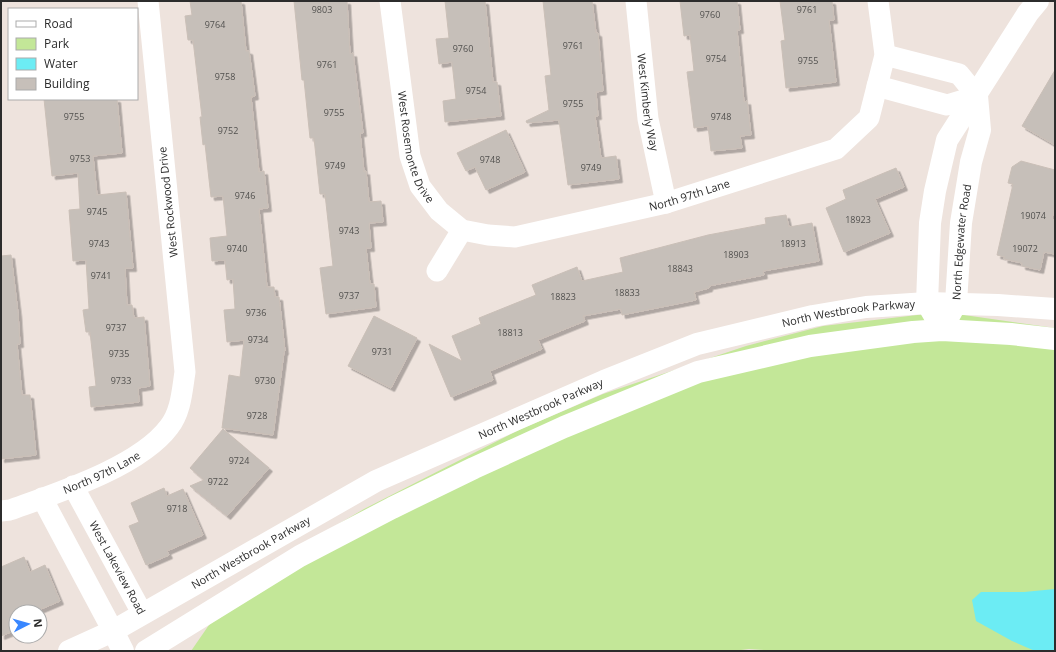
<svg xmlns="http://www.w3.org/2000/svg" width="1056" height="652" viewBox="0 0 1056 652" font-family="'Open Sans',sans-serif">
<defs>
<filter id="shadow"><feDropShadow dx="3.5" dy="3.5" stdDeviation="0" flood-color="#0004"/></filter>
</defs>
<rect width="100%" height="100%" fill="#eee3dd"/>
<polygon fill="#c3e798" points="943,312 1055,328 1055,651 777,651 749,649 733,651 191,651 238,583 364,509 521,429 603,394 746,346 823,326"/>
<polygon fill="#6cecf4" points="1055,589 1055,651 1035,651 1012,641 976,621 972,600 981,592 1024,592"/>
<g fill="#c6bfb9" stroke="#cabfb7" filter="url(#shadow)">
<polygon points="190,1 241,1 246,51 249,51 255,96 251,97 259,172 264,171 268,208 259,209 267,287 274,287 275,297 279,297 285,351 284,352 273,435 222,428 229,375 240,377 244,340 227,342 224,310 235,309 233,279 227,280 225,260 212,261 210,238 227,236 223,196 211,197 205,144 203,145 200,117 202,117 193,40 188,40 185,16 192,15"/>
<polygon points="294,1 347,1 350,54 353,53 363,133 360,133 364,172 366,171 369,202 381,201 383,222 369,223 371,248 366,248 370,284 374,284 376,307 326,314 320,268 333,266 325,194 320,194 314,138 310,138 304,80 302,80"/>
<polygon points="445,1 485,1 493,82 497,82 501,116 445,122 443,101 456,99 452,62 439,64 436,39 449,38"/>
<polygon points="543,1 592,1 596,33 598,33 603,91 596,92 598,116 595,116 601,158 616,156 619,179 568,185 559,120 527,123 526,121 549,110 545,76 551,75"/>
<polygon points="680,1 737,1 740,30 737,30 744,102 747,101 751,135 740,136 742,148 711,151 708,126 694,128 687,72 694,71 690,35 684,36"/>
<polygon points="780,1 832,1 834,20 829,20 836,82 786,88 781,41 785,40"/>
<polygon points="1055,70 1055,145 1022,126"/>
<polygon points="44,99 117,99 122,153 93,156 97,195 126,192 133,268 125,268 127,305 132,305 134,318 144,317 150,386 138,388 139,402 91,407 89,387 96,386 90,332 86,332 83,310 89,309 86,260 73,261 69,210 80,209 78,173 52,176"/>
<polygon points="506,130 525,172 486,190 475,167 466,171 457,153"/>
<polygon points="1021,161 1055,170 1055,203 1052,219 1055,220 1055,254 1044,252 1040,270 1022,266 1022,263 1004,259 1005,257 997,255 1013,184 1008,183 1012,167"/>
<polygon points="896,168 904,187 875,199 890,233 844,252 826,208 846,199 843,190"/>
<polygon points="786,215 789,227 812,223 819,261 763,271 764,275 709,286 709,288 694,292 696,300 622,315 621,309 583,316 585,321 538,340 542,349 490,371 493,380 451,397 429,344 462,361 452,336 481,324 479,318 536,295 532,285 577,267 582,281 623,272 620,258 708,235 766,224 765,218"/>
<polygon points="11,255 18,313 20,344 17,344 22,395 30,395 36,455 1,459 1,256"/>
<polygon points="374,316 417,338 391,388 348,366"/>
<polygon points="223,429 269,468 227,516 190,486 204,480 190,468"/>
<polygon points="164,488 167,496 183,489 203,535 167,551 169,555 146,565 129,526 139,522 131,503"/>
<polygon points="24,557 30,572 45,565 60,601 34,612 16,612 16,630 1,636 1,567"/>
</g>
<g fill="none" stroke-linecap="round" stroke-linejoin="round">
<g stroke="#fff" stroke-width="21">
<path id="s1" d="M390,1L410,156L420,186L439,211L462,230L488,235L515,237L666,203L836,149L869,118L885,55L878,1"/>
<path id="s2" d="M636,1L648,119L666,203"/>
<polyline points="877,86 947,105 977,96 959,74 885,55"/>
<polyline points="437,271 462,230"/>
<path id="s3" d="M73,486L142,613"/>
<polyline points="42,498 113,631"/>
<path id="s4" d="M1,511L10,510C57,493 139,467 169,427C181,412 182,391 185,372L148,1"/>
</g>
<g stroke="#fff" stroke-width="22">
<polyline points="934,315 927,303 930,223 935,191 947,140 1028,13 1038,1"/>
<path id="s5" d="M949,316L956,303L961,223L971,162L980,130L977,96"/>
<polyline points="113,631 123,651"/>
<path id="s6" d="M69,651L113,631L376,481L604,381L697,344L813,316L866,307L927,303L998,305L1055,309"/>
<polyline points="146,651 300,556 392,508 474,468 564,427 698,372 810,346 913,332 942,330 1011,334 1055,339"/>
</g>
</g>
<g text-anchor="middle" stroke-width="3.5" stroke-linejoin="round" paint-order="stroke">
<g font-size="9" fill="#52514f">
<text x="322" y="13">9803</text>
<text x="807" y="13">9761</text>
<text x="710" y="18">9760</text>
<text x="215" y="28">9764</text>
<text x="573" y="49">9761</text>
<text x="463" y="52">9760</text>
<text x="716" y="62">9754</text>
<text x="808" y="64">9755</text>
<text x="327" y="68">9761</text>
<text x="225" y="80">9758</text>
<text x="476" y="94">9754</text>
<text x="573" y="107">9755</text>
<text x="334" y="116">9755</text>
<text x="74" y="120">9755</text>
<text x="721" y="120">9748</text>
<text x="228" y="134">9752</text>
<text x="80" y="162">9753</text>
<text x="490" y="163">9748</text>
<text x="335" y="169">9749</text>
<text x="591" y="171">9749</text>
<text x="245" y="199">9746</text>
<text x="97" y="215">9745</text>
<text x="1033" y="219">19074</text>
<text x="858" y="223">18923</text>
<text x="349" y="234">9743</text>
<text x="99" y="247">9743</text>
<text x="793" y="247">18913</text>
<text x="237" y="252">9740</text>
<text x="1025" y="252">19072</text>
<text x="736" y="258">18903</text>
<text x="680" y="272">18843</text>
<text x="101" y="279">9741</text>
<text x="627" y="296">18833</text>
<text x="349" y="299">9737</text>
<text x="563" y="300">18823</text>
<text x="256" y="316">9736</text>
<text x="116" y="331">9737</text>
<text x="510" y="336">18813</text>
<text x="258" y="343">9734</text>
<text x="382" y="355">9731</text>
<text x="119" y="357">9735</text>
<text x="121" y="384">9733</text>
<text x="265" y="384">9730</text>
<text x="257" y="419">9728</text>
<text x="239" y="464">9724</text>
<text x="218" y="485">9722</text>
<text x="177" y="512">9718</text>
</g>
<g font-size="11" fill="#2c2c2c" stroke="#fff">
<text dy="4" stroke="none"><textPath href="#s2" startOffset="102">West Kimberly Way</textPath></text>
<text dy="4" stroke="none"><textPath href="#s1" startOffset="149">West Rosemonte Drive</textPath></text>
<text dy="4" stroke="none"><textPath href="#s1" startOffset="482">North 97th Lane</textPath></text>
<text transform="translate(168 202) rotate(-96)" y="4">West Rockwood Drive</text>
<text dy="4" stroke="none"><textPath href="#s5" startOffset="76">North Edgewater Road</textPath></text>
<text dy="4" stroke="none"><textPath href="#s6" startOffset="855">North Westbrook Parkway</textPath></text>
<text dy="4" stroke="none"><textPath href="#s6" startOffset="531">North Westbrook Parkway</textPath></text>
<text dy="4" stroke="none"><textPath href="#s4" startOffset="108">North 97th Lane</textPath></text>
<text dy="4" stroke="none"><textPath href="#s6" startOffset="207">North Westbrook Parkway</textPath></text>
<text dy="4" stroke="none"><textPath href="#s3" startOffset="93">West Lakeview Road</textPath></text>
</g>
</g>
<rect width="1056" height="652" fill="none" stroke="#2c2c2c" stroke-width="4"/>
<rect x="8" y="8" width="130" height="92" fill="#ffffff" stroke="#ababab"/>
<rect x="16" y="21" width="20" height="6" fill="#ffffff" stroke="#ababab"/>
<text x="44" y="28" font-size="12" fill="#2c2c2c">Road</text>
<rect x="16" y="38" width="20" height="12" fill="#c3e798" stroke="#ababab"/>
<text x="44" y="48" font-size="12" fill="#2c2c2c">Park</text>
<rect x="16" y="58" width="20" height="12" fill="#6cecf4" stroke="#ababab"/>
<text x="44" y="68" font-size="12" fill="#2c2c2c">Water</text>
<rect x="16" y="78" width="20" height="12" fill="#c6bfb9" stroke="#ababab"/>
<text x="44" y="88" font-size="12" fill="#2c2c2c">Building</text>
<g transform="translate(28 624) rotate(84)"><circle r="19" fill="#ffffff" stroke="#ababab"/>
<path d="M0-3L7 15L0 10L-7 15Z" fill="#3987ff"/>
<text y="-6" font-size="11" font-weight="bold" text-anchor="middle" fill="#2c2c2c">N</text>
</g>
</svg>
